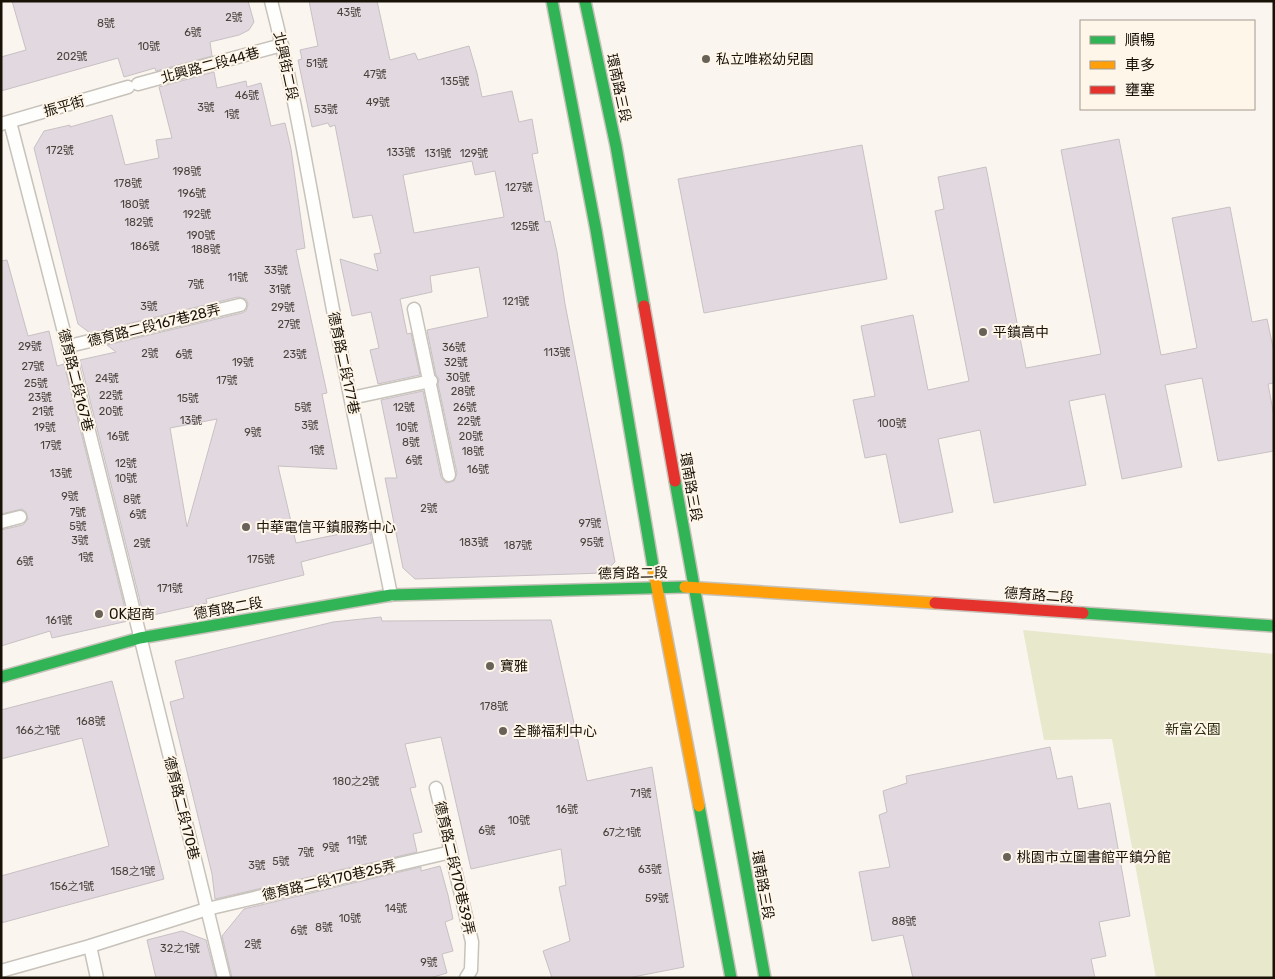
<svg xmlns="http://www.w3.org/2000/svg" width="1275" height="979" viewBox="0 0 1275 979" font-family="Rubik,'Noto Sans TC',sans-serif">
<rect width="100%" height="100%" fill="#faf5ef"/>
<polygon fill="#e7e8cc" points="1023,630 1274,654 1274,978 1156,978 1112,739 1044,740"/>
<g fill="#e2d8e0" stroke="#c7c1c4" fill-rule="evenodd">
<polygon points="12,1 248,1 254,22 249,30 239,35 210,42 212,56 156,71 155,68 124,77 118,58 1,91 1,57 26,50"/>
<path d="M309,1H377L390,60L415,53L418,60L469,46L477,73L482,97L512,91L519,122L532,119L538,153L532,154L541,200L545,222L550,221L557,252L565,304L615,562L604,573L415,579L403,568L385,478H397L381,400L423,391L441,477L446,483L454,481L457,473L438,384L439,379L436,375L427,330L488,317L479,267L430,276L432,292L400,299L407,334L411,333L420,375L378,384L370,350L379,348L371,312L352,316L340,259L378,271L374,254L381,253L372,215L353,218L335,125L330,127L328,123L312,127L298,60L302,59L300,50L318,46ZM472,161L475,175L495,171L504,217L414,233L403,175Z"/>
<path d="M214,72L217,88L246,81L247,87L261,83L271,126L285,123L291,149L305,248L296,250L327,393L322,394L337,469L278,466L296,543L369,528L372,543L301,562L304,575L206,599L207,603L144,617L80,360L116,352L107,345L242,313L246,311L248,304L246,299L238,297L90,333L78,324L34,148L44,131L70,125V127L112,115L125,165L159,158L156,140L172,138L159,87ZM217,419L187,527L170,428Z"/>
<polygon points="1119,139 1161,355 1197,348 1172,218 1230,207 1252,322 1267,319 1274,352 1274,383 1268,384 1274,416 1274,451 1218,461 1202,378 1165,385 1182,467 1122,479 1105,394 1069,401 1086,485 994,503 980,430 938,439 953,512 900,523 886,454 865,458 853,400 875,396 861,326 913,315 928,390 969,381 935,211 944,209 938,177 986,167 1026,368 1101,354 1061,150"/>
<polygon points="862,145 887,279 704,313 678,179"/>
<polygon points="7,260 28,336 49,331 57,366 64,364 128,621 52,638 50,631 1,646 1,530 23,525 28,519 26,512 22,509 1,514 1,261"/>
<polygon points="381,617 382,621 551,620 587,781 652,767 684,967 628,978 552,978 543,951 570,941 559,887 566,885 561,849 471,869 441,737 405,744 416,787 410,788 422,832 413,834 417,852 215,899 212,874 170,702 184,698 175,661 333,622"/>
<polygon points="112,681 164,879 1,923 1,876 109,846 82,738 1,759 1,710"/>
<polygon points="1050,747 1057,779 1072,776 1078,809 1110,803 1130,916 1099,922 1106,956 1091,959 1095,978 913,978 903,935 872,941 859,872 890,867 879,815 887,812 883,791 907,783 906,776"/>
<polygon points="440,866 448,895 453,919 445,922 453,951 442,954 447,973 430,978 232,978 222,936 244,909 421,867 421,871"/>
<polygon points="182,931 206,940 216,978 156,978 147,940"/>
</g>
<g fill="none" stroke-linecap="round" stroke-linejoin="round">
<defs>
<g id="lane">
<path d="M271,1C295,94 310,189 328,283C347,387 370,491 391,595"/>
<polyline points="138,84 282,45"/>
<path d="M10,122C84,406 154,692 224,978"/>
<polyline points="1,124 128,87"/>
<polyline points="414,309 449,475"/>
<polyline points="69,346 240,305"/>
<polyline points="351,398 431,381"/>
<polyline points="1,522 20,517"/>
<polyline points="436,788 472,942 471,970 466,978"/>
<polyline points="90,946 97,978"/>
<polyline points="1,971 90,946 207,909 451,852"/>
</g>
<g id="fast">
<polyline points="552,1 596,230 654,572"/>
<polyline points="585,1 616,146 644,306"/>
<polyline points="675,481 765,978"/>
<polyline points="1083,613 1274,626"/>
<polyline points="1,677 140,638 391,595 685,587"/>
<polyline points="699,806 731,978"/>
</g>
<g id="slow">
<polyline points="654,572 699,806"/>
<polyline points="685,587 935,603"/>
</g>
<g id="jam">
<polyline points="644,306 675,481"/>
<polyline points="935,603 1083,613"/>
</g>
</defs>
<use href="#lane" stroke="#c7c2ba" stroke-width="15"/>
<use href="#fast" stroke="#c7c2ba" stroke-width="14"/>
<use href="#slow" stroke="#c7c2ba" stroke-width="14"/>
<use href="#jam" stroke="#c7c2ba" stroke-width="14"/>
<use href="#lane" stroke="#fefefd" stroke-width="12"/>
<use href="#fast" stroke="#30b455" stroke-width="11"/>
<use href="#slow" stroke="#ff9f0a" stroke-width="11"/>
<use href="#jam" stroke="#e5322d" stroke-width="11"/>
</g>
<g fill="#676158" stroke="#fff6ea" stroke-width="2">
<circle cx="706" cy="59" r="5"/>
<circle cx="983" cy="332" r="5"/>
<circle cx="246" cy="527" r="5"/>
<circle cx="99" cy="614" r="5"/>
<circle cx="490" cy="666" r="5"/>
<circle cx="503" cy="731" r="5"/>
<circle cx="1007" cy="857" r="5"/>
</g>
<g text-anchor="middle" stroke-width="4" stroke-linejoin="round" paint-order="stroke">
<g font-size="11" fill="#4a433c">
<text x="349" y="16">43號</text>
<text x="234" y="21">2號</text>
<text x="106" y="27">8號</text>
<text x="193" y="36">6號</text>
<text x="149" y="50">10號</text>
<text x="72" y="60">202號</text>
<text x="317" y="67">51號</text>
<text x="375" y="78">47號</text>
<text x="455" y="85">135號</text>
<text x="247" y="99">46號</text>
<text x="378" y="106">49號</text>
<text x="206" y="111">3號</text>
<text x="326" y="113">53號</text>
<text x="232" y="118">1號</text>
<text x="60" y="154">172號</text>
<text x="401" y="156">133號</text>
<text x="438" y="157">131號</text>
<text x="474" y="157">129號</text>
<text x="187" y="175">198號</text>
<text x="128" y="187">178號</text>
<text x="519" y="191">127號</text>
<text x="192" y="197">196號</text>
<text x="135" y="208">180號</text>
<text x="197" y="218">192號</text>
<text x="139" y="226">182號</text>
<text x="525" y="230">125號</text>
<text x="201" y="239">190號</text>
<text x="145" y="250">186號</text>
<text x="206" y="253">188號</text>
<text x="276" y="274">33號</text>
<text x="238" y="281">11號</text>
<text x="196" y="288">7號</text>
<text x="280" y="293">31號</text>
<text x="516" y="305">121號</text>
<text x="149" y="310">3號</text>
<text x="283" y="311">29號</text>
<text x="289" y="328">27號</text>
<text x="30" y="350">29號</text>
<text x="454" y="351">36號</text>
<text x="557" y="356">113號</text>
<text x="150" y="357">2號</text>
<text x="184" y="358">6號</text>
<text x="295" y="358">23號</text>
<text x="243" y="366">19號</text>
<text x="456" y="366">32號</text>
<text x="33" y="370">27號</text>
<text x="458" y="381">30號</text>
<text x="107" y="382">24號</text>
<text x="227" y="384">17號</text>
<text x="36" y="387">25號</text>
<text x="463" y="395">28號</text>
<text x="111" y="399">22號</text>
<text x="40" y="401">23號</text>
<text x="188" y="402">15號</text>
<text x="303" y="411">5號</text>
<text x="404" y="411">12號</text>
<text x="465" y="411">26號</text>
<text x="43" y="415">21號</text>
<text x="111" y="415">20號</text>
<text x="191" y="424">13號</text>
<text x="469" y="425">22號</text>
<text x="892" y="427">100號</text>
<text x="310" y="429">3號</text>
<text x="45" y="431">19號</text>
<text x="407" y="431">10號</text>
<text x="253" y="436">9號</text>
<text x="118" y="440">16號</text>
<text x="471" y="440">20號</text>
<text x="411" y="446">8號</text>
<text x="51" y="449">17號</text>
<text x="317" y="454">1號</text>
<text x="473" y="455">18號</text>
<text x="414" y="464">6號</text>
<text x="126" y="467">12號</text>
<text x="478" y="473">16號</text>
<text x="61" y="477">13號</text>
<text x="126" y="482">10號</text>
<text x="70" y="500">9號</text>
<text x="132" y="503">8號</text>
<text x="429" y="512">2號</text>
<text x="78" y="516">7號</text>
<text x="138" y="518">6號</text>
<text x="590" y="527">97號</text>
<text x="78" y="530">5號</text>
<text x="80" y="544">3號</text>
<text x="474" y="546">183號</text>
<text x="592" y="546">95號</text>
<text x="142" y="547">2號</text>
<text x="518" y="549">187號</text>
<text x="86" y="561">1號</text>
<text x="261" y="563">175號</text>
<text x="25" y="565">6號</text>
<text x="170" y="592">171號</text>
<text x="59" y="624">161號</text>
<text x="494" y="710">178號</text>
<text x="91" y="725">168號</text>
<text x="38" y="734">166之1號</text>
<text x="356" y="785">180之2號</text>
<text x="641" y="797">71號</text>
<text x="567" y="813">16號</text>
<text x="519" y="824">10號</text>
<text x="487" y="834">6號</text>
<text x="622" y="836">67之1號</text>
<text x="357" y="844">11號</text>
<text x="331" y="851">9號</text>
<text x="306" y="856">7號</text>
<text x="281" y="865">5號</text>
<text x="257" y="869">3號</text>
<text x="650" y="873">63號</text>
<text x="133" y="875">158之1號</text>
<text x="72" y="890">156之1號</text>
<text x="657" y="902">59號</text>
<text x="396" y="912">14號</text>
<text x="350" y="922">10號</text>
<text x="904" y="925">88號</text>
<text x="324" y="931">8號</text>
<text x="299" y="934">6號</text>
<text x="253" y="948">2號</text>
<text x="180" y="952">32之1號</text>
<text x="429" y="966">9號</text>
</g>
<g font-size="14" fill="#181106" stroke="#fff6ea" text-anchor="start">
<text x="716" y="64">私立唯崧幼兒園</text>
<text x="993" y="337">平鎮高中</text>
<text x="256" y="532">中華電信平鎮服務中心</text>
<text x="109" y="619">OK超商</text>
<text x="500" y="671">寶雅</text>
<text x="513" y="736">全聯福利中心</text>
<text x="1017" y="862">桃園市立圖書館平鎮分館</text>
</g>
<g font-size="14" fill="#181106" stroke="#fff6ea">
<text transform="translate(210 65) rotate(-15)" y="5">北興路二段44巷</text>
<text transform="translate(286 66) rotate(78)" y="5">北興街二段</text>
<text transform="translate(619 88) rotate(78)" y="5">環南路三段</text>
<text transform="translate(64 106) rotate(-16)" y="5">振平街</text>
<text transform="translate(154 325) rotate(-14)" y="5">德育路二段167巷28弄</text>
<text transform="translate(344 363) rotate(78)" y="5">德育路二段177巷</text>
<text transform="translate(76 380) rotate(76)" y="5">德育路二段167巷</text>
<text transform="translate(691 487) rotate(80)" y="5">環南路三段</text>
<text transform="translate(633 573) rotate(-1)" y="5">德育路二段</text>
<text transform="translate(1039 595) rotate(4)" y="5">德育路二段</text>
<text transform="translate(228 608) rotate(-10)" y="5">德育路二段</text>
<text transform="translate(182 808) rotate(76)" y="5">德育路二段170巷</text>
<text transform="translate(455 868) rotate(77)" y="5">德育路二段170巷39弄</text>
<text transform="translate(329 880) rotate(-13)" y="5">德育路二段170巷25弄</text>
<text transform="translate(763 885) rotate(80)" y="5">環南路三段</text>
</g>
<g font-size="14" fill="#2c2f12" stroke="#fff6ea">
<text x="1193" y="734">新富公園</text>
</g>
</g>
<rect width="1275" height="979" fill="none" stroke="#181106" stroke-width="5"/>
<rect x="1080" y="20" width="175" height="90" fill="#fff6ea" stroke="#a39a8f"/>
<rect x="1090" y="36" width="25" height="8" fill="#30b455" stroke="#a39a8f"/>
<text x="1125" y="45" font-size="15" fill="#181106">順暢</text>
<rect x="1090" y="61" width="25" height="8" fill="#ff9f0a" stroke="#a39a8f"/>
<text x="1125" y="70" font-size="15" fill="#181106">車多</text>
<rect x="1090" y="86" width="25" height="8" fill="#e5322d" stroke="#a39a8f"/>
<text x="1125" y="95" font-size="15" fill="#181106">壅塞</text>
</svg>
